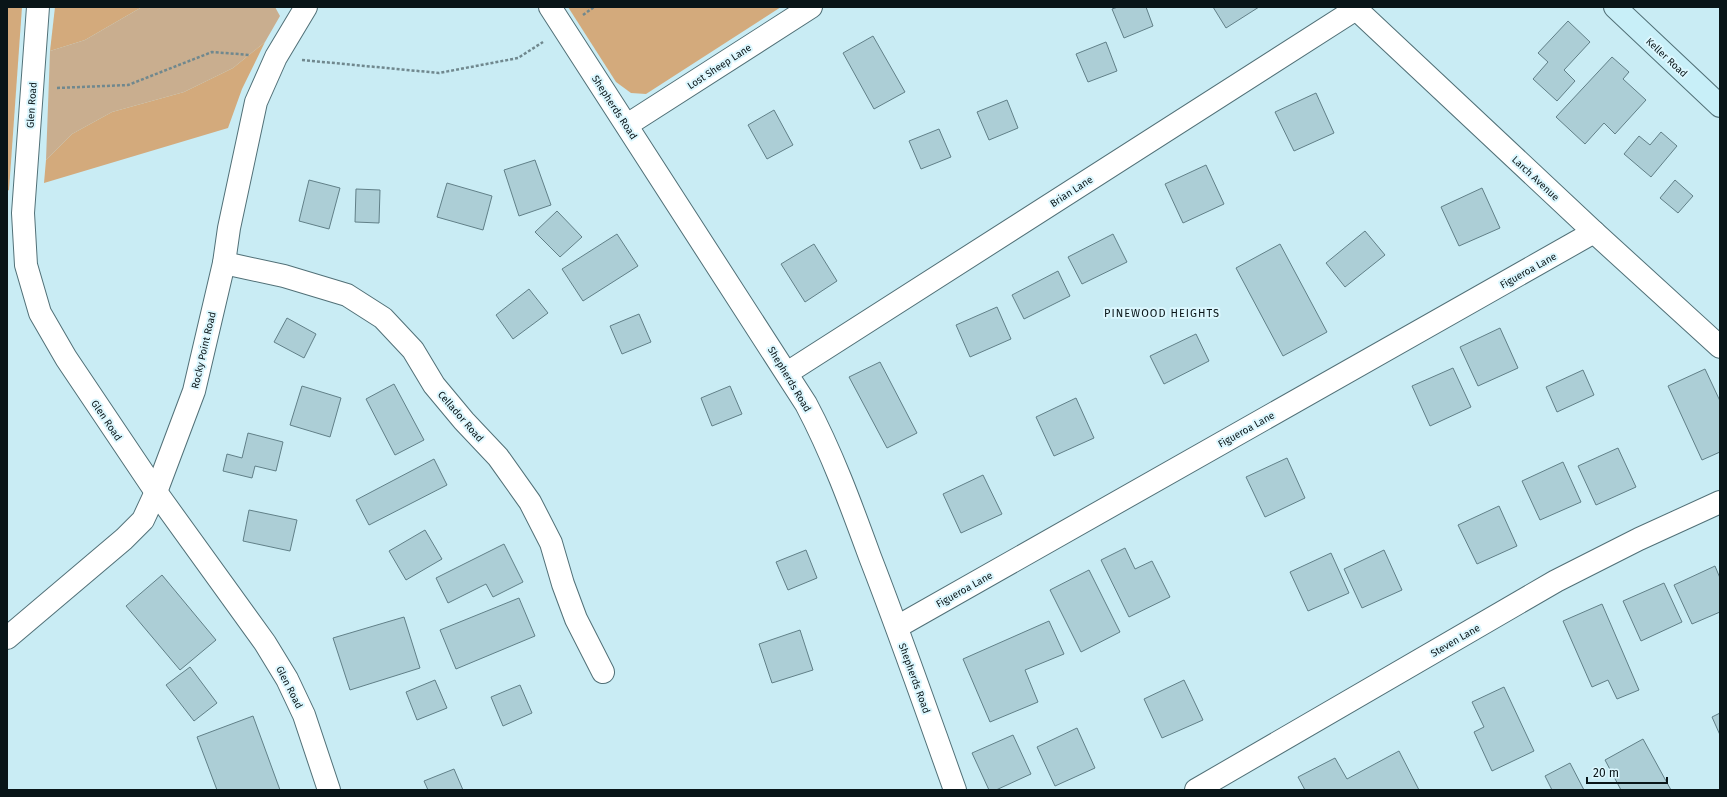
<svg xmlns="http://www.w3.org/2000/svg" width="1727" height="797" viewBox="0 0 1727 797" font-family="'Fira Sans',sans-serif">
<rect width="100%" height="100%" fill="#c9ecf4"/>
<polygon fill="#c9ae8f" points="142,7 275,7 280,16 265,42 233,68 184,92 112,112 72,134 46,160 50,51 85,40"/>
<g fill="#d3aa7c">
<polygon points="7,7 22,7 9,190 7,191"/>
<polygon points="55,7 142,7 85,40 50,51"/>
<polygon points="568,7 781,7 646,94 631,93 616,82"/>
<polygon points="265,42 242,89 228,128 44,183 46,160 72,134 112,112 184,92 233,68"/>
</g>
<g fill="#acced6" stroke="#618088">
<polygon points="1118,7 1146,7 1153,26 1124,38 1112,9"/>
<polygon points="1213,7 1259,7 1226,28"/>
<polygon points="1568,21 1590,42 1564,70 1575,81 1557,101 1533,79 1548,62 1538,53"/>
<polygon points="873,36 905,92 874,109 843,53"/>
<polygon points="1106,42 1117,71 1088,82 1076,54"/>
<polygon points="1612,57 1629,72 1623,79 1646,100 1615,134 1604,123 1585,144 1556,117"/>
<polygon points="1316,93 1334,133 1294,151 1275,112"/>
<polygon points="1007,100 1018,128 989,140 977,112"/>
<polygon points="774,110 793,145 767,159 748,125"/>
<polygon points="939,129 951,157 921,169 909,141"/>
<polygon points="1661,132 1677,146 1651,177 1624,154 1639,136 1650,145"/>
<polygon points="535,160 551,205 519,216 504,170"/>
<polygon points="1206,165 1224,204 1183,223 1165,184"/>
<polygon points="309,180 340,188 329,229 299,221"/>
<polygon points="1675,180 1693,196 1678,213 1660,198"/>
<polygon points="447,183 492,196 483,230 437,217"/>
<polygon points="1482,188 1500,228 1459,246 1441,207"/>
<polygon points="356,189 380,190 379,223 355,222"/>
<polygon points="557,211 582,237 560,257 535,232"/>
<polygon points="1365,231 1385,255 1345,287 1326,263"/>
<polygon points="617,234 638,266 583,301 562,269"/>
<polygon points="1113,234 1127,262 1082,284 1068,257"/>
<polygon points="814,244 837,281 805,302 781,264"/>
<polygon points="1280,244 1327,332 1283,356 1236,268"/>
<polygon points="1058,271 1070,296 1024,319 1012,295"/>
<polygon points="529,289 548,313 513,339 496,315"/>
<polygon points="997,307 1011,339 970,357 956,325"/>
<polygon points="639,314 651,342 622,354 610,326"/>
<polygon points="287,318 316,334 304,358 274,342"/>
<polygon points="1500,328 1518,368 1478,386 1460,347"/>
<polygon points="1196,334 1209,361 1164,384 1150,356"/>
<polygon points="880,362 917,433 887,448 849,377"/>
<polygon points="1453,368 1471,407 1430,426 1412,386"/>
<polygon points="1705,369 1720,401 1720,452 1702,460 1668,386"/>
<polygon points="1583,370 1594,395 1557,412 1546,387"/>
<polygon points="394,384 424,440 395,455 366,399"/>
<polygon points="302,386 341,398 330,437 290,425"/>
<polygon points="730,386 742,414 712,426 701,398"/>
<polygon points="1076,398 1094,438 1054,456 1036,417"/>
<polygon points="248,433 283,442 276,471 255,466 252,478 223,471 227,454 242,458"/>
<polygon points="1618,448 1636,487 1596,505 1578,466"/>
<polygon points="1287,458 1305,498 1265,517 1246,477"/>
<polygon points="434,459 447,485 369,525 356,500"/>
<polygon points="1563,462 1581,502 1540,520 1522,481"/>
<polygon points="983,475 1002,514 961,533 943,494"/>
<polygon points="1499,506 1517,546 1477,564 1458,525"/>
<polygon points="249,510 297,520 290,551 243,541"/>
<polygon points="425,530 442,559 406,580 389,551"/>
<polygon points="504,544 523,582 493,597 486,584 448,603 436,578"/>
<polygon points="1125,548 1135,569 1152,561 1170,597 1129,617 1101,560"/>
<polygon points="806,550 817,578 788,590 776,562"/>
<polygon points="1384,550 1402,590 1362,608 1344,569"/>
<polygon points="1331,553 1349,593 1308,611 1290,572"/>
<polygon points="1715,566 1720,578 1720,612 1692,624 1674,585"/>
<polygon points="1089,570 1120,632 1081,652 1050,590"/>
<polygon points="162,575 216,640 180,670 126,606"/>
<polygon points="1664,583 1682,622 1641,641 1623,601"/>
<polygon points="519,598 535,636 456,669 440,630"/>
<polygon points="1602,604 1639,690 1617,699 1608,680 1592,687 1563,621"/>
<polygon points="404,617 420,668 350,690 333,638"/>
<polygon points="1049,621 1064,654 1025,670 1038,702 990,722 963,659"/>
<polygon points="800,630 813,670 772,683 759,644"/>
<polygon points="190,667 217,703 194,721 166,685"/>
<polygon points="435,680 447,708 417,720 406,692"/>
<polygon points="1184,680 1203,720 1162,738 1144,699"/>
<polygon points="520,685 532,713 503,726 491,697"/>
<polygon points="1504,687 1534,751 1492,771 1474,732 1484,727 1472,702"/>
<polygon points="1720,713 1720,735 1712,717"/>
<polygon points="253,716 280,790 217,790 197,737"/>
<polygon points="1077,728 1095,768 1055,786 1037,747"/>
<polygon points="1013,735 1031,774 996,790 989,790 972,753"/>
<polygon points="1643,739 1671,790 1621,790 1605,760"/>
<polygon points="1399,751 1419,790 1305,790 1298,777 1335,758 1347,779"/>
<polygon points="1570,763 1584,790 1552,790 1545,776"/>
<polygon points="454,769 463,790 428,790 424,781"/>
</g>
<g fill="none" stroke-linecap="round" stroke-linejoin="round">
<defs>
<g id="street">
<polyline points="38,7 23,213 26,265 40,313 66,358 156,492 265,643 287,679 304,715 329,790"/>
<path d="M550,7L806,404C832,453 851,505 870,557C900,634 927,712 955,790"/>
<polyline points="1354,7 1594,232 1720,347"/>
<polyline points="627,125 811,7"/>
<polyline points="224,263 284,276 347,295 383,318 413,350 434,385 464,421 498,457 530,502 551,543 563,584 576,619 603,672"/>
<polyline points="787,373 1356,9"/>
<polyline points="897,627 1594,232"/>
<polyline points="7,638 124,539 143,520 156,492 194,391 224,263 229,228 256,102 276,57 306,7"/>
<polyline points="1196,790 1556,581 1639,539 1720,502"/>
</g>
<polyline id="secondary" points="1615,7 1720,106"/>
</defs>
<use href="#street" stroke="#517077" stroke-width="24"/>
<use href="#secondary" stroke="#517077" stroke-width="24"/>
<g stroke="#70888e" stroke-width="2.5" stroke-dasharray="3 2" stroke-linecap="butt">
<polyline points="583,15 594,7"/>
<polyline points="302,60 439,73 518,58 543,42"/>
<polyline points="57,88 128,85 212,52 250,55"/>
</g>
<use href="#street" stroke="#fff" stroke-width="22"/>
<use href="#secondary" stroke="#c8eff8" stroke-width="22"/>
</g>
<g text-anchor="middle" stroke-width="4" stroke-linejoin="round" paint-order="stroke">
<g font-size="10" fill="#091518" stroke="#dcf7fe">
<text transform="translate(1667 57) rotate(43)" y="4">Keller Road</text>
<text transform="translate(719 66) rotate(-33)" y="4">Lost Sheep Lane</text>
<text transform="translate(31 105) rotate(-86)" y="4">Glen Road</text>
<text transform="translate(615 107) rotate(57)" y="4">Shepherds Road</text>
<text transform="translate(1536 178) rotate(43)" y="4">Larch Avenue</text>
<text transform="translate(1071 191) rotate(-33)" y="4">Brian Lane</text>
<text transform="translate(1528 270) rotate(-29)" y="4">Figueroa Lane</text>
<text transform="translate(203 350) rotate(-77)" y="4">Rocky Point Road</text>
<text transform="translate(790 379) rotate(59)" y="4">Shepherds Road</text>
<text transform="translate(461 416) rotate(49)" y="4">Cellador Road</text>
<text transform="translate(107 420) rotate(56)" y="4">Glen Road</text>
<text transform="translate(1246 429) rotate(-29)" y="4">Figueroa Lane</text>
<text transform="translate(964 589) rotate(-29)" y="4">Figueroa Lane</text>
<text transform="translate(1455 640) rotate(-30)" y="4">Steven Lane</text>
<text transform="translate(915 678) rotate(70)" y="4">Shepherds Road</text>
<text transform="translate(290 687) rotate(63)" y="4">Glen Road</text>
</g>
<g font-size="11" letter-spacing="1" fill="#091518" stroke="#dcf7fe">
<text x="1162" y="317">PINEWOOD HEIGHTS</text>
</g>
</g>
<rect width="1727" height="797" fill="none" stroke="#091518" stroke-width="16"/>
<path d="M1587 777v6h80v-6" fill="none" stroke="#091518" stroke-width="2"/>
<text x="1593" y="777" font-size="12" fill="#091518" stroke="#dcf7fe" stroke-width="3" paint-order="stroke">20 m</text>
</svg>
